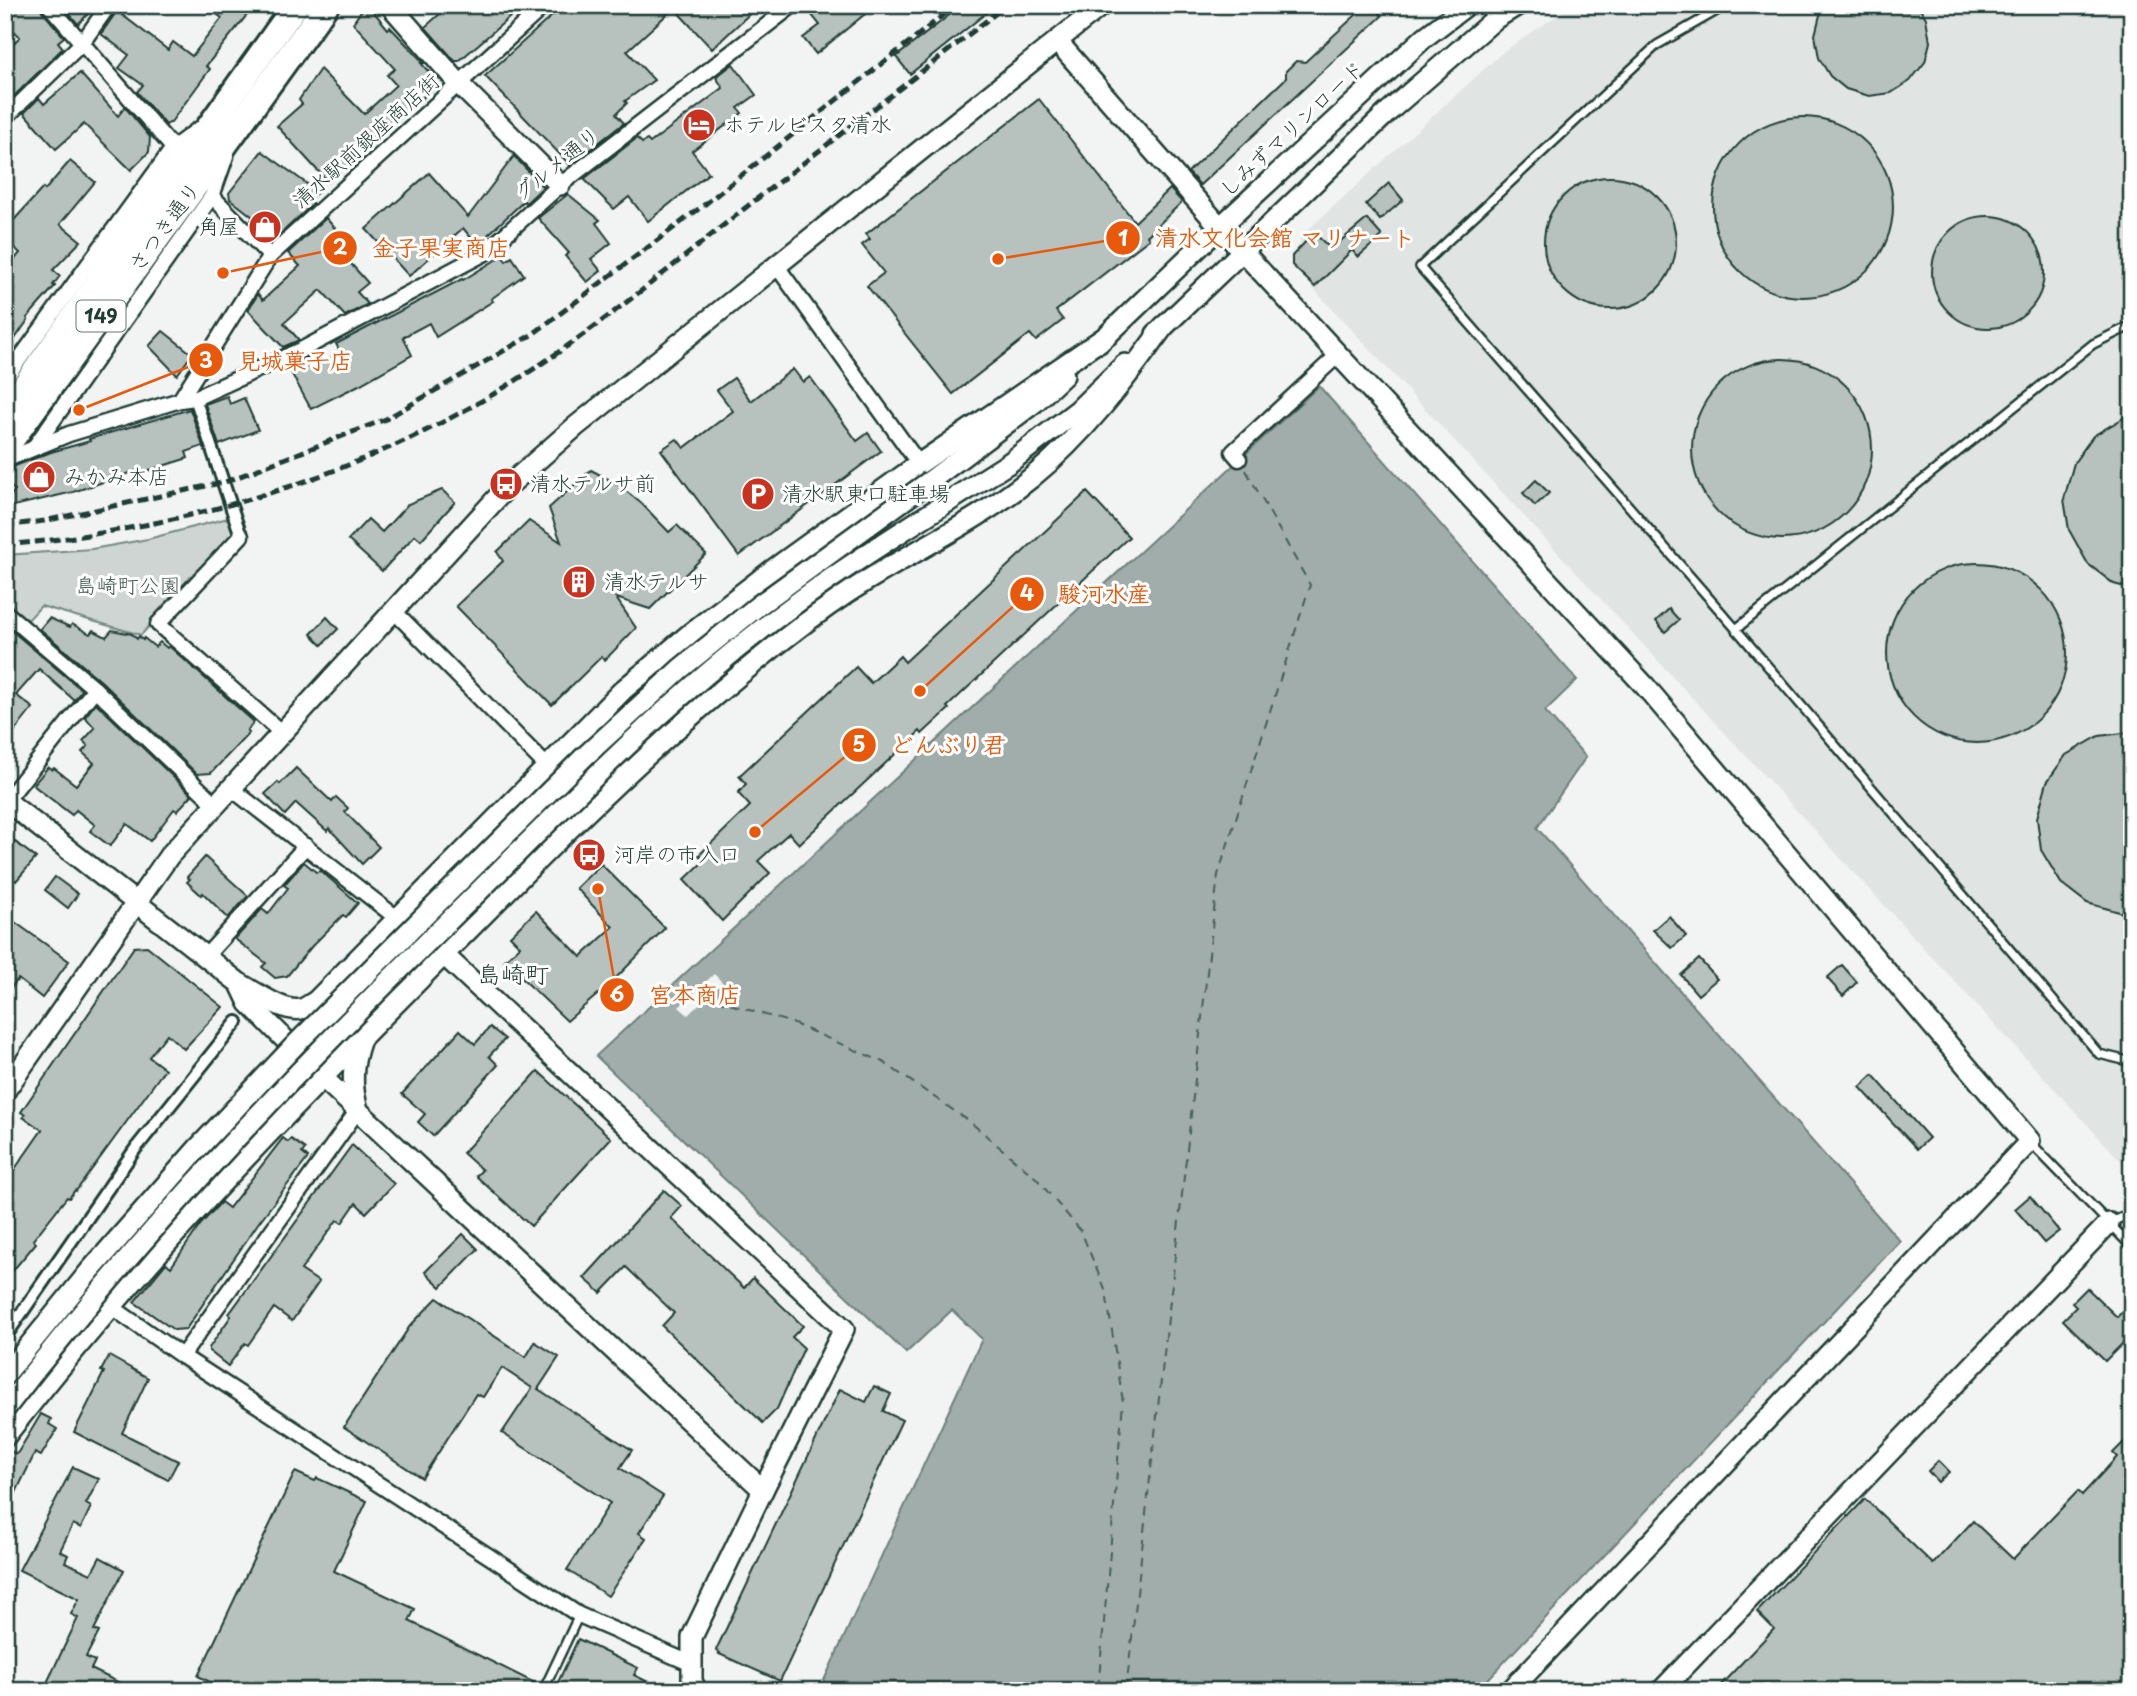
<svg xmlns="http://www.w3.org/2000/svg" width="2137" height="1696" viewBox="0 0 2137 1696" font-family="'Playpen Sans','Klee One',sans-serif">
<rect width="100%" height="100%" fill="#f2f3f3"/>
<filter id="ink" filterUnits="userSpaceOnUse"><feTurbulence type="fractalNoise" baseFrequency=".0143" numOctaves="2"/><feDisplacementMap in="SourceGraphic" scale="14" xChannelSelector="R" yChannelSelector="G"/><feConvolveMatrix kernelMatrix="1 2 1 2 8 2 1 2 1" color-interpolation-filters="sRGB"/></filter>
<g filter="url(#ink)">
<polygon fill="#e0e4e3" points="1573,5 2132,5 2132,1173 1302,276 1300,237 1503,52"/>
<polygon fill="#ced5d3" stroke="#768984" stroke-width="2" points="228,518 235,533 141,635 41,606 28,620 5,601 5,555 92,549 148,539"/>
<polygon fill="#a1adaa" stroke="#6d807b" stroke-width="2" points="1319,386 1577,680 1545,711 1586,757 1537,828 1900,1241 1477,1691 819,1691 982,1339 952,1310 906,1353 596,1056"/>
<polygon fill="#f2f3f3" points="714,974 722,982 688,1015 679,1007"/>
<g fill="none" stroke-linecap="round" stroke-linejoin="round">
<g stroke="#465f57" stroke-width="2" stroke-dasharray="9 7" stroke-linecap="butt">
<polyline points="700,995 792,1023 883,1062 969,1121 1036,1178 1081,1231 1106,1292 1123,1402 1098,1691"/>
<polyline points="1126,1691 1218,875 1310,585 1243,465"/>
</g>
</g>
<g fill="#b7c1bd" stroke="#1f3d34" stroke-width="2">
<polygon points="5,5 40,5 42,11 64,37 58,42 63,48 11,99 5,92 5,51 20,37 5,21"/>
<polygon points="62,5 97,5 78,24"/>
<polygon points="204,5 255,5 206,66 210,69 171,122 166,125 137,92 143,85 119,68 129,55 101,34 117,11 168,50 173,42 192,56 222,18"/>
<polygon points="365,5 368,5 388,29 390,27 424,63 421,63 435,79 431,83 435,87 328,182 277,126 302,104 299,100 320,69 364,114 396,85 387,75 395,69 353,23"/>
<polygon points="450,5 524,5 459,61 455,61 425,27"/>
<polygon points="564,5 759,5 712,49 674,8 627,51 654,80 625,101 627,103 616,114 624,123 570,165 485,76"/>
<polygon points="822,5 876,5 816,54 803,38 820,25 811,14"/>
<polygon points="962,5 996,5 910,74 896,57"/>
<polygon points="1350,5 1373,5 1382,16 1200,185 1188,172 1286,78 1286,71 1296,61 1305,62 1357,14"/>
<polygon points="1828,5 1918,5 1926,18 1930,42 1925,62 1910,81 1891,93 1869,96 1846,89 1830,76 1819,58 1815,35 1820,15"/>
<polygon points="733,64 756,95 738,108 742,113 692,151 709,173 648,221 629,197 614,209 584,179 637,138 642,143 647,140 650,143 723,88 716,77"/>
<polygon points="80,73 118,116 125,107 150,137 149,152 131,170 84,124 56,149 24,113 39,98 44,104"/>
<polygon points="1039,99 1135,222 1170,189 1182,202 1147,236 1149,239 1056,311 1063,320 1036,341 1030,334 953,394 867,286 884,273 862,245 870,239 866,234"/>
<circle cx="1803" cy="207" r="90"/>
<polygon points="262,151 318,192 309,199 313,204 277,237 264,233 251,220 253,217 230,199 229,193"/>
<polygon points="514,156 543,187 526,203 524,201 477,245 463,228 409,276 366,229 429,173 468,217"/>
<polygon points="70,161 95,182 60,224 81,241 53,270 60,276 53,285 55,286 27,318 28,320 5,353 5,271 20,253 5,238 5,230 43,188 45,190"/>
<circle cx="1610" cy="243" r="66"/>
<polygon points="1389,183 1403,200 1380,220 1366,204"/>
<polygon points="568,194 600,220 596,223 611,243 591,259 601,271 587,282 565,256 569,253 538,218"/>
<circle cx="1988" cy="272" r="56"/>
<polygon points="326,218 352,248 344,256 368,283 357,292 368,304 345,316 321,290 284,323 299,340 283,347 248,310 258,294 263,300 300,266 288,253"/>
<polygon points="1367,219 1382,236 1358,257 1352,250 1315,287 1292,265 1292,256 1314,233 1331,249"/>
<polygon points="502,256 506,261 512,257 524,275 491,299 493,301 436,337 429,323 403,337 412,355 359,385 311,409 288,367 307,357 313,368 341,353 336,344 462,279 463,280"/>
<polygon points="163,331 192,354 177,375 149,346"/>
<circle cx="1782" cy="449" r="90"/>
<polygon points="793,369 803,382 810,377 857,441 868,433 881,451 739,556 661,450 677,439 684,448 733,411 717,390 734,378 751,401"/>
<polygon points="227,396 230,404 244,398 258,430 219,445 205,404"/>
<polygon points="190,409 203,446 186,452 188,458 137,474 136,471 73,492 5,508 5,504 15,490 5,483 5,480 15,466 51,452 90,441 89,439"/>
<polygon points="2132,413 2132,589 2114,584 2088,564 2069,530 2064,499 2074,463 2093,436"/>
<polygon points="591,470 616,483 642,504 669,532 677,525 706,554 650,609 616,598 636,628 605,660 601,657 552,705 456,606 503,561 497,552 529,521 561,542 549,508"/>
<polygon points="1536,480 1549,493 1535,506 1523,493"/>
<polygon points="442,490 455,502 421,540 415,535 382,571 348,540 368,519 382,532 408,504"/>
<polygon points="1087,492 1129,537 947,707 949,709 922,734 920,731 799,844 789,833 758,861 770,873 722,921 684,880 704,861 699,855 750,806 738,793 746,784 739,776 856,667 871,683 900,656 905,662"/>
<circle cx="1977" cy="653" r="90"/>
<polygon points="1669,609 1679,620 1665,632 1656,621"/>
<polygon points="327,617 338,629 322,645 311,634"/>
<polygon points="49,618 70,627 72,624 90,634 93,630 106,637 112,630 132,634 137,639 139,636 143,640 144,638 155,647 160,642 167,648 169,646 254,722 247,731 249,733 211,773 197,774 102,682 40,629"/>
<polygon points="5,625 82,690 74,700 39,669 16,695 33,708 5,743"/>
<polygon points="96,703 192,795 177,811 174,809 150,841 127,824 110,846 90,831 95,825 76,810 72,815 33,785 48,767 52,770 54,768 76,785 94,763 82,752 88,746 83,741 95,728 85,717"/>
<polygon points="2132,732 2132,912 2123,913 2087,903 2061,883 2041,850 2037,818 2047,782 2066,755 2099,736"/>
<polygon points="296,768 332,802 336,797 348,808 345,812 379,847 362,864 329,828 327,831 296,803 285,815 265,794 278,782 280,784"/>
<polygon points="5,834 36,858 16,881 5,872"/>
<polygon points="205,857 248,896 228,918 203,893 201,895 187,882 190,879 187,877"/>
<polygon points="304,862 316,872 321,871 358,903 346,917 343,915 312,946 287,976 275,978 262,967 266,963 235,939 262,909 268,914 288,888 284,885"/>
<polygon points="601,864 665,928 611,983 567,1021 504,961 520,946 510,936 536,911 581,957 613,927 576,888"/>
<polygon points="55,877 78,894 68,908 45,890"/>
<polygon points="1669,916 1686,936 1672,948 1653,930"/>
<polygon points="12,920 69,961 42,998 18,979 5,995 5,929"/>
<polygon points="147,946 223,1007 184,1049 167,1034 149,1057 165,1069 76,1191 75,1190 69,1198 67,1197 33,1240 36,1243 5,1280 5,1183 42,1130 23,1117 25,1115 21,1112 134,947"/>
<polygon points="1699,959 1717,979 1698,995 1681,975"/>
<polygon points="1842,965 1857,982 1843,996 1827,978"/>
<polygon points="490,1027 505,1039 489,1056 498,1065 433,1136 418,1122 425,1114 402,1094 460,1030 475,1044"/>
<polygon points="538,1071 611,1138 531,1226 476,1176 482,1170 463,1153"/>
<polygon points="1873,1075 1929,1138 1917,1149 1860,1087"/>
<polygon points="283,1138 288,1142 291,1139 305,1149 302,1153 308,1158 259,1222 186,1329 174,1330 134,1302 166,1263 171,1267 201,1224 221,1202 229,1208"/>
<polygon points="352,1145 394,1184 366,1213 356,1203 342,1223 337,1220 301,1270 319,1282 292,1321 274,1308 248,1345 245,1343 228,1366 209,1351 209,1348 231,1316 229,1314"/>
<polygon points="664,1190 682,1206 671,1218 744,1288 753,1278 803,1326 792,1337 804,1348 777,1409 763,1423 662,1326 674,1313 626,1267 601,1293 584,1278"/>
<polygon points="2030,1196 2059,1231 2044,1243 2015,1209"/>
<polygon points="463,1234 478,1249 441,1287 425,1272"/>
<polygon points="2087,1288 2117,1317 2132,1302 2132,1334 2105,1361 2063,1320 2076,1307 2072,1303"/>
<polygon points="437,1298 526,1357 535,1342 559,1357 538,1389 632,1450 620,1468 663,1496 639,1533 646,1538 608,1596 567,1570 610,1503 502,1433 532,1388 502,1368 483,1397 476,1394 422,1478 344,1427 410,1326"/>
<polygon points="109,1356 148,1378 122,1433 178,1461 168,1480 74,1432 104,1372 101,1371"/>
<polygon points="874,1386 891,1394 883,1411 902,1420 780,1681 719,1654 720,1653 716,1650 840,1389 866,1402"/>
<polygon points="41,1414 51,1419 49,1424 57,1429 41,1456 35,1453 5,1515 5,1461 10,1451 17,1454"/>
<polygon points="2132,1434 2132,1691 1715,1691 1774,1629 1757,1612 1865,1499 1933,1564 1973,1521 2013,1559 2078,1491 2082,1495 2117,1457 2113,1453"/>
<polygon points="1938,1461 1949,1472 1938,1482 1928,1471"/>
<polygon points="73,1467 99,1479 86,1504 91,1507 81,1528 73,1524 60,1551 68,1555 65,1562 91,1574 100,1557 124,1570 94,1630 99,1632 86,1657 95,1661 91,1669 136,1691 43,1691 78,1618 71,1614 79,1599 19,1570"/>
<polygon points="295,1472 315,1481 317,1478 367,1501 334,1571 415,1609 409,1621 539,1685 537,1691 228,1691 198,1676"/>
<polygon points="578,1639 638,1668 634,1675 666,1691 554,1691"/>
</g>
<g fill="none" stroke-linecap="round" stroke-linejoin="round">
<defs>
<g id="service">
<polyline points="1727,5 1657,45 1420,267 1736,629 2099,1054 2132,1062"/>
<polyline points="1736,629 2093,344 2132,325"/>
<polyline points="2030,1142 2132,1247"/>
<polyline points="2109,1223 2132,1213"/>
<polyline points="543,1691 579,1615"/>
</g>
<g id="pedestrian">
<polyline points="195,398 241,536"/>
<polyline points="5,1337 136,1148 237,1022"/>
</g>
<g id="minor">
<polyline points="49,5 173,148"/>
<polyline points="5,118 82,43 109,5"/>
<polyline points="212,196 270,256"/>
<polyline points="776,265 919,464"/>
<polyline points="5,379 173,148 199,129"/>
<polyline points="180,400 195,398 301,350 485,253 560,185 793,5"/>
<polyline points="35,446 212,196 226,156"/>
<polyline points="1239,459 1233,452 1339,354"/>
<polyline points="5,460 69,434 180,400 270,256 545,5"/>
<polyline points="241,536 158,624 283,734"/>
<polyline points="394,611 582,802"/>
<polyline points="5,612 95,689"/>
<polyline points="232,789 444,955"/>
<polyline points="6,801 95,689 216,805"/>
<polyline points="205,957 306,846"/>
<polyline points="119,1312 182,1356 579,1615 692,1664"/>
<polyline points="182,1356 358,1110"/>
</g>
<g id="tertiary">
<polyline points="390,5 460,85 560,185"/>
<polyline points="1057,41 1220,227 1645,686 2030,1141 1510,1691"/>
<polyline points="1156,334 1388,112 1495,19 1518,5"/>
<polyline points="1099,343 1220,227 1425,37 1467,5"/>
<polyline points="1009,463 1078,410 1125,364"/>
<polyline points="930,481 1034,403 1064,375"/>
<path d="M5,800L239,983C254,991 284,1013 301,1009C306,1008 312,1003 316,1001L623,690L692,632L771,571L919,464L1108,335"/>
<polyline points="444,955 844,1329 763,1490"/>
<polyline points="240,984 249,1003 322,1077 763,1490 692,1637 692,1681 697,1691"/>
<polyline points="5,1091 169,856 508,486 575,427 1102,5"/>
<path d="M358,1110C351,1085 352,1066 360,1042"/>
<path d="M5,1437C131,1274 273,1126 419,980C514,884 608,786 711,699C761,657 811,615 866,581C921,547 981,519 1031,478C1084,435 1125,380 1164,326"/>
<polyline points="1661,1691 2109,1223"/>
</g>
<g id="trunk">
<polyline points="5,413 296,5"/>
<polyline points="5,449 326,5"/>
</g>
</defs>
<use href="#service" stroke="#1f3d34" stroke-width="12"/>
<use href="#pedestrian" stroke="#1f3d34" stroke-width="16"/>
<use href="#minor" stroke="#1f3d34" stroke-width="19"/>
<use href="#tertiary" stroke="#1f3d34" stroke-width="24"/>
<use href="#trunk" stroke="#1f3d34" stroke-width="30"/>
<use href="#service" stroke="#fff" stroke-width="7"/>
<use href="#pedestrian" stroke="#fff" stroke-width="10"/>
<use href="#minor" stroke="#fff" stroke-width="14"/>
<use href="#tertiary" stroke="#fff" stroke-width="19"/>
<use href="#trunk" stroke="#fff" stroke-width="24"/>
<g stroke="#1f3d34" stroke-width="5" stroke-dasharray="10 5" stroke-linecap="butt">
<polyline points="5,526 44,521 225,482 386,419 533,334 704,205 956,5"/>
<path d="M5,545C198,528 390,468 550,358C619,311 683,257 749,205C834,139 921,73 1006,5"/>
</g>
<defs>
<g id="tertiary-bridge">
<polyline points="5,1375 89,1272 198,1148 297,1043 584,757 680,669 759,605 930,481"/>
<path d="M5,1409C145,1227 306,1061 470,900C570,801 669,698 783,613C855,559 933,512 1009,463"/>
</g>
</defs>
<use href="#tertiary-bridge" stroke="#1f3d34" stroke-width="24" stroke-linecap="butt"/>
<use href="#tertiary-bridge" stroke="#fff" stroke-width="19"/>
</g>
</g>
<defs>
<symbol id="hotel-disc" viewBox="-11 -11 22 22"><circle r="9.5" fill="#c8321e" stroke="#fff"/><path d="M-6-4.5h1.5V1H6V5H4.5V3h-9V5H-6ZM-4 0a1.8 1.8 0 1 1 3.6 0ZM.5 0V-2.5h3Q6-2.5 6 0Z" fill="#fff"/></symbol>
<symbol id="shop-disc" viewBox="-11 -11 22 22"><circle r="9.5" fill="#c8321e" stroke="#fff"/><path d="M-5-2.5h2.3a2.7 3.5 0 0 1 5.4 0H5L5.5 6h-11ZM-1.5-2.5h3a1.5 2.3 0 0 0-3 0Z" fill="#fff"/></symbol>
<symbol id="bus-disc" viewBox="-11 -11 22 22"><circle r="9.5" fill="#c8321e" stroke="#fff"/><path d="M-5-6H5V4H4V6H2V4H-2V6H-4V4H-5ZM-3.5-4V0h7V-4ZM-3.5 1.2v1.5H-2V1.2ZM2 1.2v1.5H3.5V1.2Z" fill="#fff"/></symbol>
<symbol id="parking-disc" viewBox="-11 -11 22 22"><circle r="9.5" fill="#c8321e" stroke="#fff"/><path d="M-3.5-5.5H1a3.5 3.5 0 0 1 0 7H-1V5.5H-3.5ZM-1-3.4V-.6H.8a1.4 1.4 0 0 0 0-2.8Z" fill="#fff"/></symbol>
<symbol id="building-disc" viewBox="-11 -11 22 22"><circle r="9.5" fill="#c8321e" stroke="#fff"/><path d="M-4-6H4V6H1V3H-1V6H-4ZM-2.5-4.3h1.7v1.8h-1.7ZM.8-4.3h1.7v1.8H.8ZM-2.5-1h1.7V.8h-1.7ZM.8-1h1.7V.8H.8Z" fill="#fff"/></symbol>
</defs>
<g fill-rule="evenodd">
<use href="#hotel-disc" x="680" y="106" width="38" height="38"/>
<use href="#shop-disc" x="246" y="208" width="38" height="38"/>
<use href="#shop-disc" x="20" y="458" width="38" height="38"/>
<use href="#bus-disc" x="487" y="465" width="38" height="38"/>
<use href="#parking-disc" x="739" y="475" width="38" height="38"/>
<use href="#building-disc" x="560" y="563" width="38" height="38"/>
<use href="#bus-disc" x="570" y="836" width="38" height="38"/>
</g>
<g text-anchor="middle" stroke-width="6" stroke-linejoin="round" paint-order="stroke">
<rect fill="#fff" stroke="#627771" stroke-width="2" x="76.5" y="300.5" width="49" height="31" rx="5"/>
<g font-size="19" font-weight="bold" fill="#1f3d34">
<text x="101" y="323">149</text>
</g>
<g font-size="21" fill="#1f3d34" stroke="#fff" text-anchor="start">
<text x="724" y="132">ホテルビスタ清水</text>
<text x="240" y="234" text-anchor="end">角屋</text>
<text x="64" y="484">みかみ本店</text>
<text x="530" y="491">清水テルサ前</text>
<text x="782" y="501">清水駅東口駐車場</text>
<text x="604" y="589">清水テルサ</text>
<text x="614" y="862">河岸の市入口</text>
</g>
<g font-size="21" fill="#1f3d34" stroke="#fff">
<text transform="translate(1292 129) rotate(-43)" y="7">しみずマリンロード</text>
<text transform="translate(366 141) rotate(-42)" y="7">清水駅前銀座商店街</text>
<text transform="translate(557 164) rotate(-39)" y="7">グルメ通り</text>
<text transform="translate(165 227) rotate(-54)" y="7">さつき通り</text>
</g>
<g font-size="21" fill="#425b54" stroke="#fff">
<text x="128" y="593">島崎町公園</text>
</g>
<g font-size="24" fill="#1f3d34" stroke="#fff">
<text x="513" y="983">島崎町</text>
</g>
</g>
<path fill="none" stroke="#e8590c" stroke-width="2.5" d="M998 259L1123 238M223 273L340 248M79 410L206 360M920 691L1027 594M755 832L859 745M598 889L617 995"/>
<g fill="#e8590c" stroke="#fff" stroke-width="2.5">
<circle cx="998" cy="259" r="7"/>
<circle cx="223" cy="273" r="7"/>
<circle cx="79" cy="410" r="7"/>
<circle cx="920" cy="691" r="7"/>
<circle cx="755" cy="832" r="7"/>
<circle cx="598" cy="889" r="7"/>
<circle cx="1123" cy="238" r="18"/>
<circle cx="340" cy="248" r="18"/>
<circle cx="206" cy="360" r="18"/>
<circle cx="1027" cy="594" r="18"/>
<circle cx="859" cy="745" r="18"/>
<circle cx="617" cy="995" r="18"/>
</g>
<g font-size="21" text-anchor="middle" font-weight="bold" fill="#fff">
<text x="1123" y="246">1</text>
<text x="340" y="255">2</text>
<text x="206" y="368">3</text>
<text x="1027" y="601">4</text>
<text x="859" y="752">5</text>
<text x="617" y="1002">6</text>
</g>
<g font-size="23" text-anchor="middle" font-weight="bold" fill="#e8590c" stroke="#fff" stroke-width="6" stroke-linejoin="round" paint-order="stroke">
<text x="1285" y="246">清水文化会館 マリナート</text>
<text x="441" y="256">金子果実商店</text>
<text x="295" y="369">見城菓子店</text>
<text x="1104" y="602">駿河水産</text>
<text x="948" y="753">どんぶり君</text>
<text x="695" y="1003">宮本商店</text>
</g>
<rect width="2137" height="1696" fill="none" stroke="#fff" stroke-width="28"/>
<rect x="14" y="14" width="2109" height="1668" fill="none" stroke="#1f3d34" stroke-width="2.5" filter="url(#ink)"/>
</svg>
